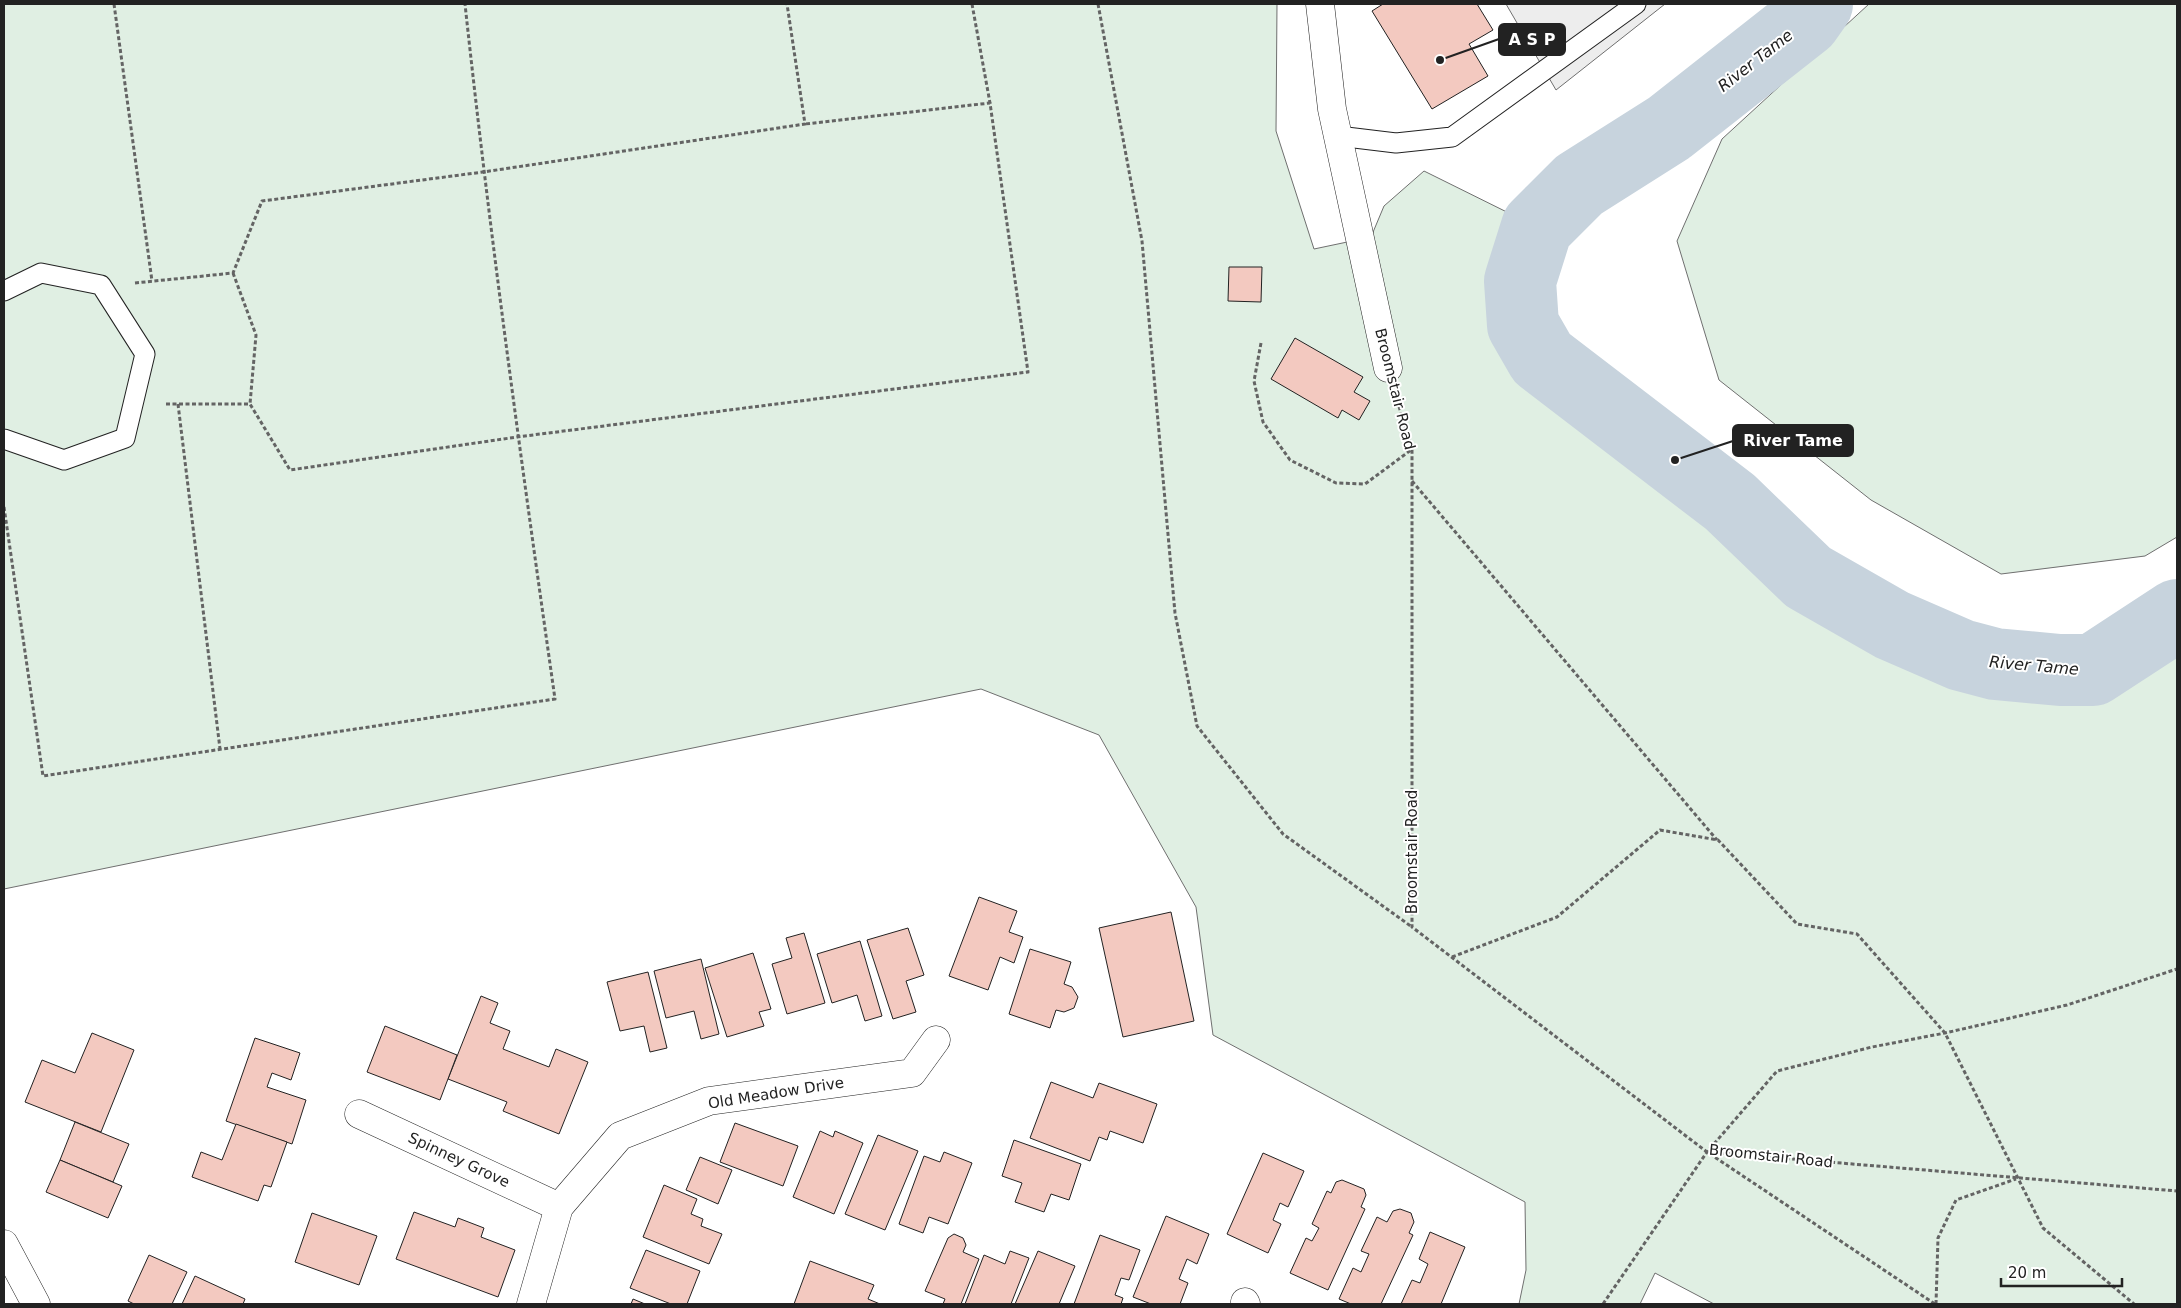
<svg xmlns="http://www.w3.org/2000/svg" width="2181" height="1308" viewBox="0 0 2181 1308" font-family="'DejaVu Sans',sans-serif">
<rect width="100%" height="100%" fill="#fff"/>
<g fill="#e0efe3" stroke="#6f6f6f">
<polygon points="4,4 1277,4 1276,131 1314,249 1371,237 1384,206 1424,171 1537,227 1520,282 1523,325 1542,358 1730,502 1808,577 1892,625 1961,655 1995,664 2060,670 2093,670 2177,615 2177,1304 1714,1304 1655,1273 1640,1304 1519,1304 1526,1270 1525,1202 1213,1035 1196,907 1099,735 981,689 4,889"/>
<polygon points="1869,4 2177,4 2177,537 2145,556 2001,574 1871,500 1719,380 1677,241 1722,139"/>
</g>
<polygon fill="#ededed" stroke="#6f6f6f" points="1506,4 1665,4 1556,90"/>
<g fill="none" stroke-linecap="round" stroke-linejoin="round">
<polyline stroke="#c7d3dd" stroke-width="72" points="1817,4 1805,21 1669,128 1579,185 1537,227 1520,281 1523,325 1542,358 1730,502 1808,577 1892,625 1961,655 1995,664 2060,670 2093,670 2177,615"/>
</g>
<g fill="#f3c9c0" stroke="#222">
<polygon points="1383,4 1477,4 1493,30 1469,44 1488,76 1432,109 1372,11"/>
<polygon points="1229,267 1262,267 1261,302 1228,301"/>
<polygon points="1295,338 1363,377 1354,392 1370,401 1359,420 1342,410 1338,418 1271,379"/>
<polygon points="979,897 1017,911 1009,932 1023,937 1014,963 1000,957 988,990 949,976"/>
<polygon points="1171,912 1194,1021 1123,1037 1099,928"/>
<polygon points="908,928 924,975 906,981 916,1012 893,1019 867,940"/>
<polygon points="804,933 825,1003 787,1014 772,964 792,958 786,938"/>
<polygon points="860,941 882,1016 865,1021 857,995 832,1003 817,954"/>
<polygon points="1030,949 1071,962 1064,984 1072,987 1078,997 1074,1008 1064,1012 1056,1010 1050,1028 1009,1014"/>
<polygon points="753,953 771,1009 759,1012 764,1026 727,1037 705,968"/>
<polygon points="701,959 719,1034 701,1039 694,1011 666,1018 654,971"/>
<polygon points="648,972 667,1048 650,1052 644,1026 620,1031 607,982"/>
<polygon points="481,996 498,1003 490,1023 510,1031 503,1049 549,1067 556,1049 588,1062 559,1134 503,1111 507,1102 448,1079"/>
<polygon points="385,1026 457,1055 440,1100 367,1072"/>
<polygon points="92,1033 134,1050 101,1132 25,1102 42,1060 75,1073"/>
<polygon points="255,1038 300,1053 291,1080 272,1073 267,1087 306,1100 292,1144 226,1121"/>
<polygon points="1051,1082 1093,1098 1099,1083 1157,1104 1143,1143 1110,1131 1107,1140 1099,1137 1090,1161 1030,1138"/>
<polygon points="75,1122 129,1144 113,1182 60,1160"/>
<polygon points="735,1123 798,1146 783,1186 720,1162"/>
<polygon points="236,1124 287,1142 271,1187 264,1185 258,1201 192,1177 201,1152 222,1160"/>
<polygon points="820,1131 833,1137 835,1131 863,1143 834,1214 793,1197"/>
<polygon points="878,1135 918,1151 885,1230 845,1214"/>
<polygon points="1014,1140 1081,1164 1069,1200 1051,1194 1044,1212 1015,1202 1022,1183 1002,1176"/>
<polygon points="944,1152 972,1163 948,1224 929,1217 923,1233 899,1224 924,1156 940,1162"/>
<polygon points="1263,1153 1304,1171 1288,1207 1280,1203 1273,1220 1281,1224 1268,1253 1227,1234"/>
<polygon points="700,1157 732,1170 718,1204 686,1190"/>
<polygon points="60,1160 122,1186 108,1218 46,1192"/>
<polygon points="1342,1180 1364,1189 1366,1195 1361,1207 1365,1209 1328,1290 1290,1273 1306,1238 1312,1241 1319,1228 1312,1224 1327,1191 1331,1193 1336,1182"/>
<polygon points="664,1185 697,1199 691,1214 703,1219 701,1226 722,1234 709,1264 643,1237"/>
<polygon points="1400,1209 1411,1213 1414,1222 1409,1233 1413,1235 1381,1304 1351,1304 1339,1299 1353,1268 1361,1272 1369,1254 1361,1251 1377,1217 1387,1222 1393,1211"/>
<polygon points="414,1212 455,1227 458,1218 484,1228 481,1237 515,1250 498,1297 396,1259"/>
<polygon points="312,1213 377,1236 359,1285 295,1262"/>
<polygon points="1166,1216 1209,1234 1197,1264 1187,1259 1179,1279 1188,1283 1180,1304 1151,1304 1133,1297"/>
<polygon points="1430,1232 1465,1247 1441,1304 1401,1304 1412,1280 1420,1283 1428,1264 1419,1259"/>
<polygon points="954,1234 963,1238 966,1245 963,1252 979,1259 961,1304 943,1304 945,1299 925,1291 948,1238"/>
<polygon points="1100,1235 1140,1250 1129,1280 1121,1278 1115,1295 1123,1298 1121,1304 1074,1304"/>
<polygon points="646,1250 700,1271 687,1304 671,1304 630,1288"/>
<polygon points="1010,1251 1029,1258 1011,1304 965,1304 984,1255 1005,1264"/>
<polygon points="1038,1251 1075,1266 1059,1304 1015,1304"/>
<polygon points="149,1255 187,1272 172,1304 134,1304 128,1301"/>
<polygon points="810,1261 874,1285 868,1299 880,1304 794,1304"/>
<polygon points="195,1276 245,1299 243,1304 182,1304"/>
<polygon points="633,1299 645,1304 631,1304"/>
</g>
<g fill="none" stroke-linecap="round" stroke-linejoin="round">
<defs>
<g id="lane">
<polyline points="1338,136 1396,143 1452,137 1636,4"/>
<polyline points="4,291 41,273 101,285 145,354 125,438 64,460 4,439"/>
</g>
<g id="street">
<polyline points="1320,4 1332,109 1388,368"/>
<polyline points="359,1114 559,1207"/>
<polyline points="4,1244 36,1304"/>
<polyline points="1245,1302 1246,1304"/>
<polyline points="531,1304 559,1207 620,1136 709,1101 912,1073 936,1040"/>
</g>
</defs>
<use href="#lane" stroke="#222" stroke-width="21"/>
<use href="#street" stroke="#222" stroke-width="29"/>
<g stroke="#646464" stroke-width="3" stroke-dasharray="4 2.5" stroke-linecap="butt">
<polyline points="114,4 152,281"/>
<polyline points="972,4 990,103"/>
<polyline points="1098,4 1142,241 1175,613 1197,726 1283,834 1412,927"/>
<polyline points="233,273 256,335 250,404"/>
<polyline points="135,283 233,273 262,201 483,172 805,124 787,4"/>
<polyline points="1261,343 1254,381 1263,422 1290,460 1336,483 1365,484 1411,450"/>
<polyline points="1397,400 1412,449 1412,927 1707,1152 1935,1304"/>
<polyline points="166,404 250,404 290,470 517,437 1028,372 990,103 805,124"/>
<polyline points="178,404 220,749"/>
<polyline points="1412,481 1717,840"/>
<path d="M4,507L43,776L555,699C522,467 490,236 465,4"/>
<polyline points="1452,957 1557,917 1660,830 1718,840 1797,924 1857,934 1945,1033 2043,1228 2134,1304"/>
<polyline points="1708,1152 2177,1191"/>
<polyline points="1603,1304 1707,1152 1777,1071 1872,1047 1945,1033 2067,1005 2177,969"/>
<polyline points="1936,1304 1938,1238 1956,1200 2016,1179"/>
</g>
<use href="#lane" stroke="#fff" stroke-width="19"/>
<use href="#street" stroke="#fff" stroke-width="28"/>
</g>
<g text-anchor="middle" stroke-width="4" stroke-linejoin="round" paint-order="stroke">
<g font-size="15" fill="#222" stroke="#fff">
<text transform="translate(1395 389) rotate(76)" y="5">Broomstair Road</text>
<text transform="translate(1412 852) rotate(-90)" y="5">Broomstair Road</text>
<text transform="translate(776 1093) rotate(-9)" y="5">Old Meadow Drive</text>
<text transform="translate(1771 1156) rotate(6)" y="5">Broomstair Road</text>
<text transform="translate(459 1160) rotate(25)" y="5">Spinney Grove</text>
</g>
<g font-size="16" font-style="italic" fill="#222" stroke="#fff">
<text transform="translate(1755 60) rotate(-38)" y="6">River Tame</text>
<text transform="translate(2034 665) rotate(5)" y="6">River Tame</text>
</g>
</g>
<path fill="none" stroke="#222" stroke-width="2" d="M1440 60L1499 39M1675 460L1733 441"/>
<g fill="#222" stroke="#fff" stroke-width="2">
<circle cx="1440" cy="60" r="5"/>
<circle cx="1675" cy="460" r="5"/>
</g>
<g fill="#222" stroke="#222" stroke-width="2">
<rect x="1499" y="24" width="66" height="31" rx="5"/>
<rect x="1733" y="425" width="120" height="31" rx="5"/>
</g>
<g font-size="16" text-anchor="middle" font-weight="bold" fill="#fff">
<text x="1532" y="45">A S P</text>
<text x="1793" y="446">River Tame</text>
</g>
<rect width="2181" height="1308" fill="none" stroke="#222222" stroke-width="10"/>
<path d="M2001 1278v8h121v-8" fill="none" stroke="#222222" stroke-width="2.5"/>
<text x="2008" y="1278" font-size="15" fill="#222222" stroke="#ffffff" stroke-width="4" paint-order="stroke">20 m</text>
</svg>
